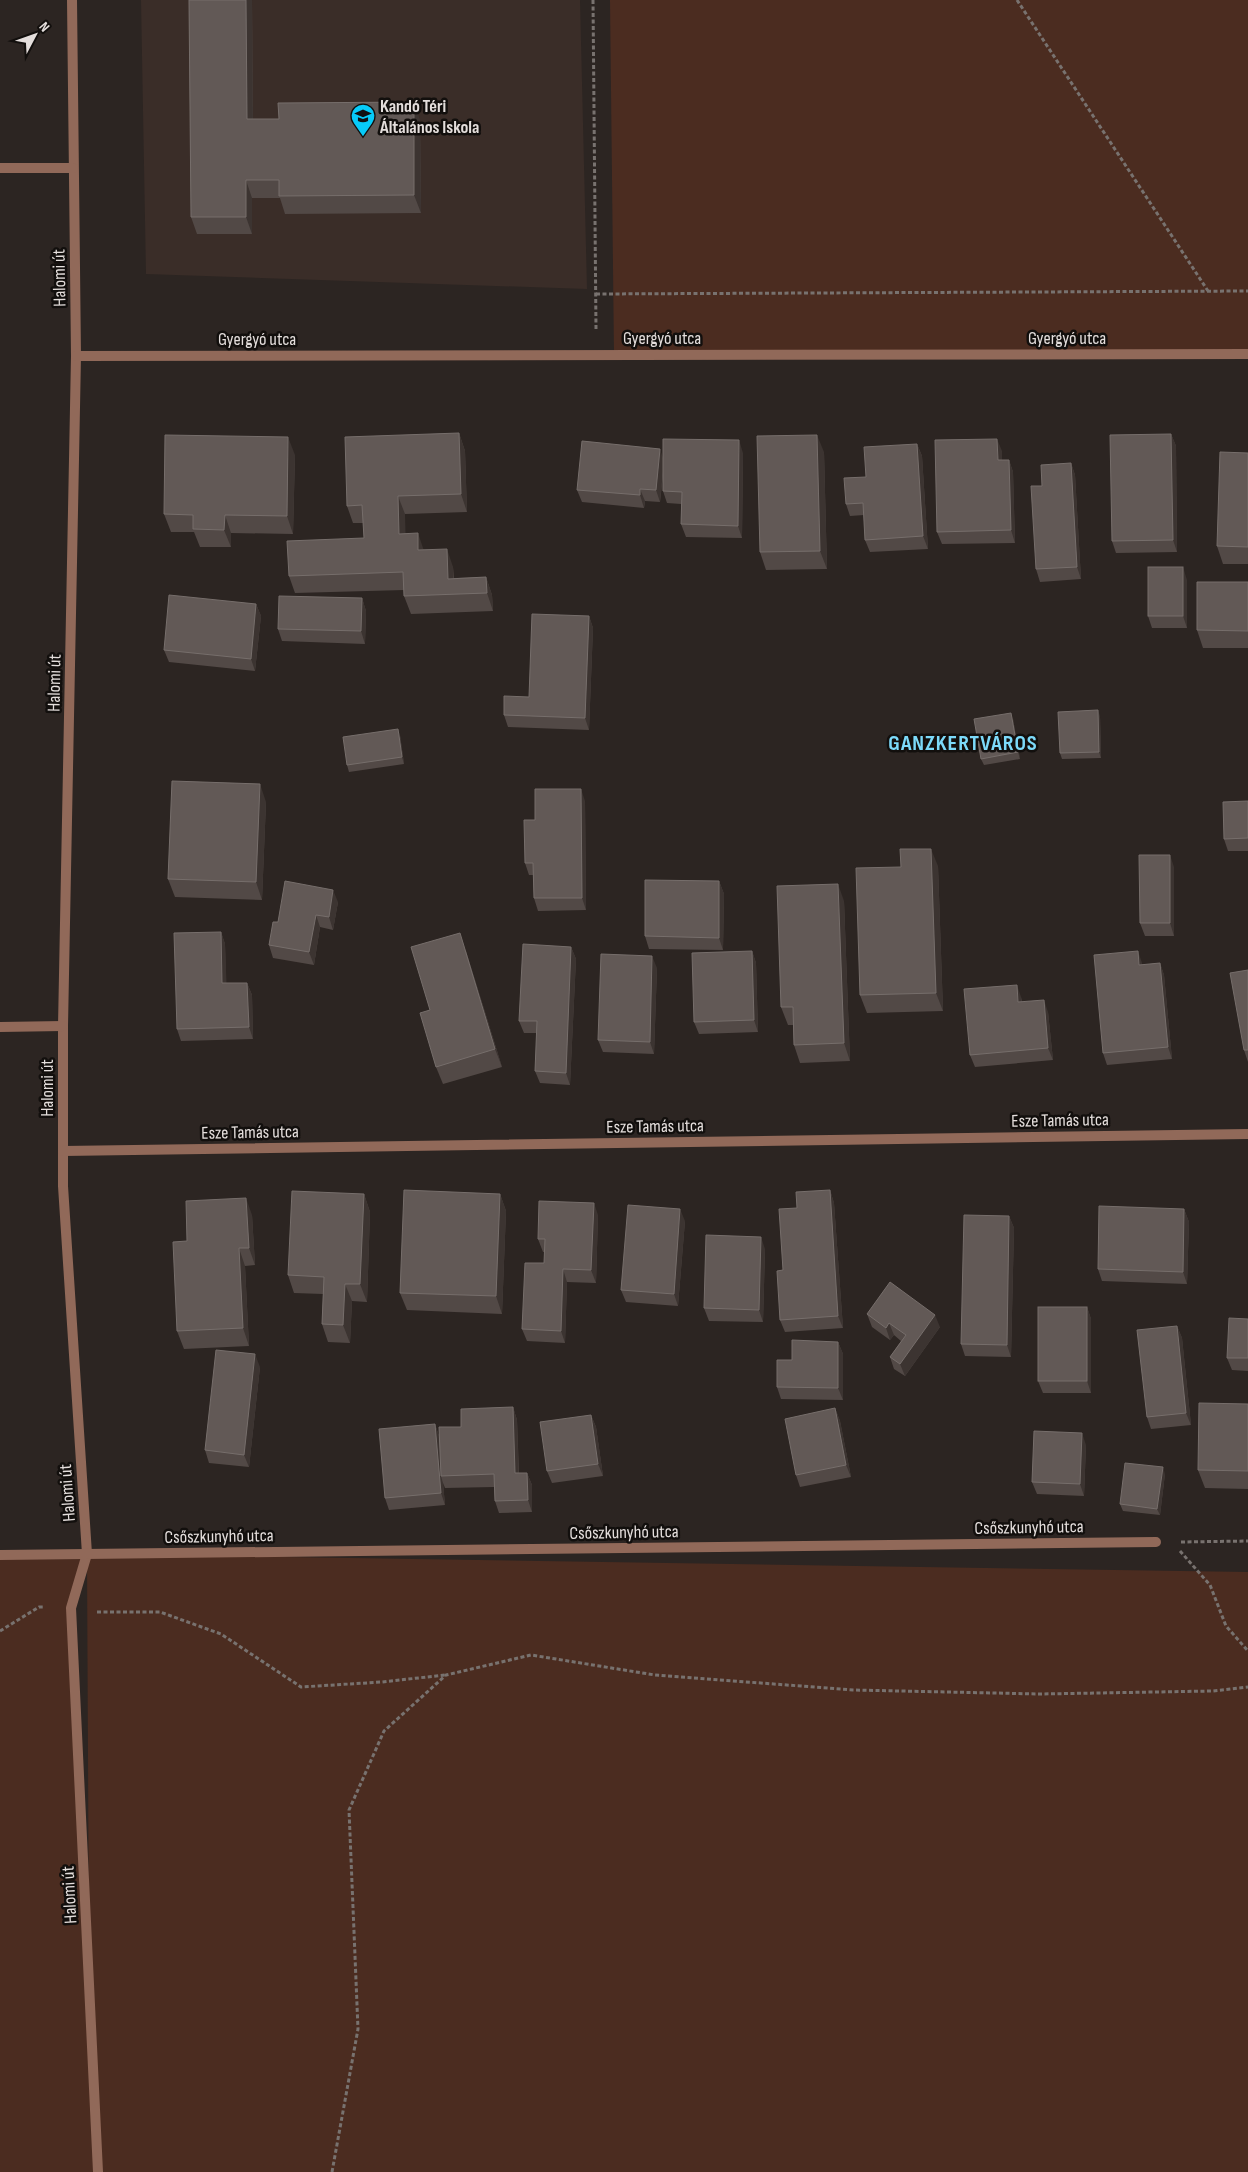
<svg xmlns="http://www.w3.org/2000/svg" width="1248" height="2172" viewBox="0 0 1248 2172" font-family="'Sofia Sans Condensed',sans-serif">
<rect width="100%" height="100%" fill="#2c2522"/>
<polygon fill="#3a2d28" points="141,0 580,0 587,289 146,274"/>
<g fill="#4b2c20" fill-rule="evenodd">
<polygon points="610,0 1248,0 1248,354 614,355"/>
<path d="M87,1554L1248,1572V2172H0V1555ZM87,1557L89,1959L71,1608Z"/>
</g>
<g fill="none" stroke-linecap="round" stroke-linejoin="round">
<g stroke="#78726f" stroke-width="3" stroke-dasharray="4 2.5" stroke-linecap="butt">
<polyline points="593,0 596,329"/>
<polyline points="1017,0 1208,291"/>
<polyline points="596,294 1248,291"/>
<polyline points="1181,1542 1248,1541"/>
<polyline points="1180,1551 1210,1585 1226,1626 1248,1651"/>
<polyline points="97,1612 160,1612 221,1634 301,1687 382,1682 445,1675"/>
<polyline points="0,1631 39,1607 45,1607"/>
<polyline points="332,2172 358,2029 349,1810 384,1731 446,1675 531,1655 655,1675 853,1690 1040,1694 1213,1691 1248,1687"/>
</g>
<g stroke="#916959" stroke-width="10">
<polyline points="72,0 76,356 63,1026 63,1186 87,1554 71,1608 98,2172"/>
<polyline points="0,168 73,168"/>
<polyline points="76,356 1248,354"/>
<polyline points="0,1027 63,1026"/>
<polyline points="63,1151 1248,1134"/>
<polyline points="0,1555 1156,1542"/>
</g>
</g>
<g fill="#524946">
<polygon points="189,0 252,0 253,119 420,120 421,213 285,214 280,198 252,198 252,234 197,234 191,217"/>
<polygon points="459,433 465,451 467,512 405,514 405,534 424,550 453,567 454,578 486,577 492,595 493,611 411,614 404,596 404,590 295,593 289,576 364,538 363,523 353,523 347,506"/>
<polygon points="1171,434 1176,446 1177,552 1116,553 1112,541"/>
<polygon points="917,444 922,456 928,549 870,552 865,540 864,515 850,516 846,504 866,477"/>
<polygon points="1002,451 1002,460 1009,460 1013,472 1015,543 942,544 937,532"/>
<polygon points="824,452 827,569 766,570 760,552"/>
<polygon points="743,453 742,538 686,537 681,524 681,504 667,503 663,491 663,475 660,502 645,501 644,508 582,502 577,490 663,458"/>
<polygon points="1248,453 1248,564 1223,564 1217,546"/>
<polygon points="295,455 293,534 231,533 231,547 200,547 194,532 171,532 164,514"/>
<polygon points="1071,463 1075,475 1081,579 1040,582 1036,569 1042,486"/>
<polygon points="1187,580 1187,628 1152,628 1148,616"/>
<polygon points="1248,582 1248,648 1203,648 1197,630"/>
<polygon points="362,598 366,611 365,644 282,641 278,629"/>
<polygon points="256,604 261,616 255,671 169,662 164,650"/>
<polygon points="589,616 593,628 589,730 508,727 504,715 529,697"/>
<polygon points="1100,716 1101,758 1062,759 1060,753"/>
<polygon points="1013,719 1020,759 984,765 981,759"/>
<polygon points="400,735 404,764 349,772 347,765"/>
<polygon points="585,801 586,910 538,911 534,898 533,875 529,875 525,863 535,820"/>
<polygon points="1248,801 1248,851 1228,851 1224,839"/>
<polygon points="266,802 262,900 175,897 168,879"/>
<polygon points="938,866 943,1011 867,1013 860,995 901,867"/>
<polygon points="1174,867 1174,936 1145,936 1140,923"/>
<polygon points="719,881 724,894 723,950 649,949 645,936"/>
<polygon points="844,901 850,1061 800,1063 794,1045 793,1025 788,1025 781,1007"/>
<polygon points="338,902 333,930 320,927 314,965 273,958 269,945 278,922"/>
<polygon points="221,932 225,944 226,983 247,983 252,995 253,1039 181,1041 177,1029"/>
<polygon points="571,947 576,959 570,1085 540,1083 535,1071 537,1033 524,1033 519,1021"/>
<polygon points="466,951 502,1067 443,1084 436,1067"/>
<polygon points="752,951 756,963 758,1032 699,1034 694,1022"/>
<polygon points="1142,963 1142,965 1160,963 1164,975 1172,1059 1107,1065 1103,1053"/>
<polygon points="657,968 654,1054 603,1052 598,1040"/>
<polygon points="1248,970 1248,1062 1244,1050"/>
<polygon points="1021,997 1022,1002 1048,1012 1053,1060 975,1067 970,1055"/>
<polygon points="830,1190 834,1203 843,1328 785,1332 780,1320 797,1208"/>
<polygon points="364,1194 370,1212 367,1302 352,1301 350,1343 328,1342 322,1324 323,1294 294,1293 288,1275"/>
<polygon points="500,1194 506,1211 502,1314 407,1310 400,1293"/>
<polygon points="1184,1209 1189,1222 1187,1284 1102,1281 1098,1269"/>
<polygon points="252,1215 255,1265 245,1266 249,1346 184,1349 177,1331 187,1241"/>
<polygon points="598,1215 596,1283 567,1282 565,1343 527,1341 522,1329 544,1263 545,1252 543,1252 538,1239"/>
<polygon points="1009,1216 1014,1228 1011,1357 965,1356 961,1344"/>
<polygon points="685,1221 678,1306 626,1302 621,1290"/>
<polygon points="765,1249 763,1322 709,1321 704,1308"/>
<polygon points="1087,1307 1091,1319 1091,1393 1043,1393 1038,1381"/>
<polygon points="867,1314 940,1327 905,1376 894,1369 890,1357 901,1341 894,1335 890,1340 872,1327"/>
<polygon points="1248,1319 1248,1371 1232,1370 1227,1358"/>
<polygon points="1177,1326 1182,1338 1191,1425 1151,1429 1147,1417"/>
<polygon points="838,1342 843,1354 843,1400 781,1399 777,1387 792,1360"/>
<polygon points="260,1367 249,1467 209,1463 205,1450"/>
<polygon points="1248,1404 1248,1489 1205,1488 1198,1470"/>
<polygon points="513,1407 517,1420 519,1473 527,1473 532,1485 532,1512 499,1513 495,1501 494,1487 445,1488 443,1483 445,1505 389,1510 385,1498 435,1424 439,1436 440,1445 461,1427"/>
<polygon points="835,1408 840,1421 851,1477 800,1487 796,1475"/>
<polygon points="591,1415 596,1427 603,1476 552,1483 547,1471"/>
<polygon points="1086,1445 1084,1496 1037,1494 1032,1482"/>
<polygon points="1165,1474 1160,1515 1123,1511 1120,1504"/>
</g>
<g fill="#3c3431">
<polygon points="246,0 252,0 253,136 247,119"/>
<polygon points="414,102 420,120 421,213 414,195"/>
<polygon points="246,180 252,198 252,234 246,217"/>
<polygon points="459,433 465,451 467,512 461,494"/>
<polygon points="1171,434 1176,446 1177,552 1173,540"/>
<polygon points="817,435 824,452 827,569 820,551"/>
<polygon points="288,437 295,455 293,534 287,516"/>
<polygon points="997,439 1002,451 1002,472 998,460"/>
<polygon points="739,440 743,453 742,538 738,526"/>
<polygon points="917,444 922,456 928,549 923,536"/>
<polygon points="660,449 664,461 660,502 656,490"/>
<polygon points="1009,460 1013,472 1015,543 1011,530"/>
<polygon points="1071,463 1075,475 1081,579 1077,567"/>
<polygon points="640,489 645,501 644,508 640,495"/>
<polygon points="398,496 405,514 406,551 399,534"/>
<polygon points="225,515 231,533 231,547 224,530"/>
<polygon points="418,533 424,551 418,550"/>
<polygon points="447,549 453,567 454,594 448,579"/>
<polygon points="1183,567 1187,580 1187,628 1183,616"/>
<polygon points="486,577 492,595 493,611 487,593"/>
<polygon points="362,598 366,611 365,644 361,631"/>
<polygon points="256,604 261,616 255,671 251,659"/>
<polygon points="589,616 593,628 589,730 585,718"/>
<polygon points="1098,710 1100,716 1101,758 1099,752"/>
<polygon points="1011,713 1013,719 1020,759 1018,752"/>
<polygon points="398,729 400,735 404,764 402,757"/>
<polygon points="260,784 266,802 262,900 256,882"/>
<polygon points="581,789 585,801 586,910 582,898"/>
<polygon points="931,849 938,866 943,1011 936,993"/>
<polygon points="1170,855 1174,867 1174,936 1170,923"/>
<polygon points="719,881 724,894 723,950 719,938"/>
<polygon points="838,884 844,901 850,1061 844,1043"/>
<polygon points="333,890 338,902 333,930 329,917"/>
<polygon points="316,915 320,927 314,965 309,952"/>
<polygon points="221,932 225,944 227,996 222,983"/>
<polygon points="460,933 466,951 502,1067 495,1049"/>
<polygon points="571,947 576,959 570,1085 566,1073"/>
<polygon points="752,951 756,963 758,1032 754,1020"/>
<polygon points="1138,951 1142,963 1143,977 1139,965"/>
<polygon points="652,956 657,968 654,1054 650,1042"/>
<polygon points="1160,963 1164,975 1172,1059 1168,1047"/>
<polygon points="247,983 252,995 253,1039 249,1027"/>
<polygon points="1017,985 1021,997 1023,1014 1018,1002"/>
<polygon points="1044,1000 1048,1012 1053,1060 1048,1048"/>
<polygon points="830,1190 834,1203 843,1328 838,1316"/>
<polygon points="364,1194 370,1212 367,1302 360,1284"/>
<polygon points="500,1194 506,1211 502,1314 496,1296"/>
<polygon points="246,1198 252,1215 255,1265 249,1248"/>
<polygon points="594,1203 598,1215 596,1283 591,1270"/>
<polygon points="680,1209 685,1221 678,1306 674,1294"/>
<polygon points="1184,1209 1189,1222 1187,1284 1183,1272"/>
<polygon points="1009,1216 1014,1228 1011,1357 1007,1345"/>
<polygon points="761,1237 765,1249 763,1322 759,1310"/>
<polygon points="239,1248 245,1266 249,1346 243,1328"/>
<polygon points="563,1269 567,1282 565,1343 561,1331"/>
<polygon points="345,1284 352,1301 350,1343 343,1325"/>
<polygon points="1087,1307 1091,1319 1091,1393 1087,1381"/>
<polygon points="935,1315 940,1327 905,1376 900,1364"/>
<polygon points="889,1323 894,1335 890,1340 886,1328"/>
<polygon points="1177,1326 1182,1338 1191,1425 1186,1413"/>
<polygon points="838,1342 843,1354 843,1400 838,1388"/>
<polygon points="255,1354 260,1367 249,1467 244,1455"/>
<polygon points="513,1407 517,1420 519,1485 515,1473"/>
<polygon points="835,1408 840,1421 851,1477 846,1465"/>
<polygon points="591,1415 596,1427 603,1476 598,1464"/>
<polygon points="435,1424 439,1436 443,1476 441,1476 443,1483 445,1505 441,1493"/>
<polygon points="1082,1433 1086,1445 1084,1496 1080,1484"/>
<polygon points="1163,1467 1165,1474 1160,1515 1157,1509"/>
<polygon points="527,1473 532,1485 532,1512 528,1500"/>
</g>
<g fill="#625956" stroke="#766e6b">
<polygon points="189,0 246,0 247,119 279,119 278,103 414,102 414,195 279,196 279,180 246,180 246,217 191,217"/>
<polygon points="459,433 461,494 398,496 399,534 418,533 418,550 447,549 448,579 486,577 487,593 404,596 403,572 289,576 287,541 364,538 362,505 347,506 345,437"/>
<polygon points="1171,434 1173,540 1112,541 1110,435"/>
<polygon points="165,435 288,437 287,516 225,515 224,530 193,529 193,515 164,514"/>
<polygon points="817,435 820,551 760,552 757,436"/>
<polygon points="663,439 739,440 738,526 681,524 682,492 663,491"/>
<polygon points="997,439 998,460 1009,460 1011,530 937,532 935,440"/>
<polygon points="582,441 660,449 656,490 640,489 640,495 577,490"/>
<polygon points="917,444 923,536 865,540 863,503 846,504 844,478 866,477 864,447"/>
<polygon points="1220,452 1248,453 1248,547 1217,546"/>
<polygon points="1071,463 1077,567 1036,569 1031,486 1042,486 1041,465"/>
<rect x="1148" y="567" width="35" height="49"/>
<polygon points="1197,582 1248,582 1248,631 1197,630"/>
<polygon points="169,595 256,604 251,659 164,650"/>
<polygon points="279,596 362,598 361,631 278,629"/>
<polygon points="532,614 589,616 585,718 504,715 504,696 529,697"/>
<polygon points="1098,710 1099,752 1060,753 1058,712"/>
<polygon points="1011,713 1018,752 981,759 974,719"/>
<polygon points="398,729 402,757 347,765 343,737"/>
<polygon points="172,781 260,784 256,882 168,879"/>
<polygon points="535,789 581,789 582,898 534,898 533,863 525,863 524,820 535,820"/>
<polygon points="1248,801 1248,838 1224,839 1223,802"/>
<polygon points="900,849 931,849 936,993 860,995 856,868 901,867"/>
<polygon points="1139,855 1170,855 1170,923 1140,923"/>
<polygon points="645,880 719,881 719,938 645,936"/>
<polygon points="285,881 333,890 329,917 316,915 309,952 269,945 273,922 278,922"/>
<polygon points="838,884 844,1043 794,1045 793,1007 781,1007 777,886"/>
<polygon points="221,932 222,983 247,983 249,1027 177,1029 174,933"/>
<polygon points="460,933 495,1049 436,1067 420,1013 430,1010 411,947"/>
<polygon points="523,944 571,947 566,1073 535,1071 537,1021 519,1021"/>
<polygon points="752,951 754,1020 694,1022 692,953"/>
<polygon points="1138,951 1139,965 1160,963 1168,1047 1103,1053 1094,955"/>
<polygon points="601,954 652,956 650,1042 598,1040"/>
<polygon points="1248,970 1248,1050 1244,1050 1230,973"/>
<polygon points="1017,985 1018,1002 1044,1000 1048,1048 970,1055 964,989"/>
<polygon points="404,1190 500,1194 496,1296 400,1293"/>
<polygon points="830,1190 838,1316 780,1320 777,1271 783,1270 779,1209 797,1208 796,1192"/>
<polygon points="292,1191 364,1194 360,1284 345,1284 343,1325 322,1324 324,1277 288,1275"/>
<polygon points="246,1198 249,1248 239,1248 243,1328 177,1331 173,1242 187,1241 186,1201"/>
<polygon points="539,1201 594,1203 591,1270 563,1269 561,1331 522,1329 525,1263 544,1263 545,1239 538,1239"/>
<polygon points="628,1205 680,1209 674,1294 621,1290"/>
<polygon points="1099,1206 1184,1209 1183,1272 1098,1269"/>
<polygon points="964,1215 1009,1216 1007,1345 961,1344"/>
<polygon points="706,1235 761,1237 759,1310 704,1308"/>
<polygon points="890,1282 935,1315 900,1364 890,1357 906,1335 889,1323 886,1328 867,1314"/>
<rect x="1038" y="1307" width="49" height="74"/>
<polygon points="1229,1318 1248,1319 1248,1358 1227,1358"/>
<polygon points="1177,1326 1186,1413 1147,1417 1137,1330"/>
<polygon points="792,1340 838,1342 838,1388 777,1387 777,1360 792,1360"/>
<polygon points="216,1350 255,1354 244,1455 205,1450"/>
<polygon points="1199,1403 1248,1404 1248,1471 1198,1470"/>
<polygon points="513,1407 515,1473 527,1473 528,1500 495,1501 494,1474 441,1476 439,1427 461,1427 461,1409"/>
<polygon points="835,1408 846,1465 796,1475 785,1419"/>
<polygon points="591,1415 598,1464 547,1471 540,1422"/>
<polygon points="435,1424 441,1493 385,1498 379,1429"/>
<polygon points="1034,1431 1082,1433 1080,1484 1032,1482"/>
<polygon points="1125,1463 1163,1467 1157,1509 1120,1504"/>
</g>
<defs>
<symbol id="school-pin" viewBox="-11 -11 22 30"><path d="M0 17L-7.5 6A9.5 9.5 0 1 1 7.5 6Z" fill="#07cbf9" stroke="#120f0d"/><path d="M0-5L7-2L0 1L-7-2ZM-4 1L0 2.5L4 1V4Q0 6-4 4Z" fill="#111"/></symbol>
</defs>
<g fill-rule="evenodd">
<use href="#school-pin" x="349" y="102" width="28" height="38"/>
</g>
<g text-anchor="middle" stroke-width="5" stroke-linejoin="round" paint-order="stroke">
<g font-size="18" font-weight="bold" fill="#e4dedc" stroke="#120f0d" text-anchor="start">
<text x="380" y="112">Kandó Téri<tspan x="380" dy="21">Általános Iskola</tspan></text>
</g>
<g font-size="18" fill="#e4dedc" stroke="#120f0d">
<text transform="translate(59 278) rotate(-91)" y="6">Halomi út</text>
<text x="662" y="344">Gyergyó utca</text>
<text x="1067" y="344">Gyergyó utca</text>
<text x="257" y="345">Gyergyó utca</text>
<text transform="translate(54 683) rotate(-89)" y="6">Halomi út</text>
<text transform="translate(47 1088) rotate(-90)" y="6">Halomi út</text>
<text transform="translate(1060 1120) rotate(-1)" y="6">Esze Tamás utca</text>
<text transform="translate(655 1126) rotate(-1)" y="6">Esze Tamás utca</text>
<text transform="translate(250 1132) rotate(-1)" y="6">Esze Tamás utca</text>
<text transform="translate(67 1493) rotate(-94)" y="6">Halomi út</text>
<text transform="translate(1029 1527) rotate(-1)" y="6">Csőszkunyhó utca</text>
<text transform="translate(624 1532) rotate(-1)" y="6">Csőszkunyhó utca</text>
<text transform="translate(219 1536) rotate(-1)" y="6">Csőszkunyhó utca</text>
<text transform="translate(69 1895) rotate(-93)" y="6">Halomi út</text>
</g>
<g font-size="22" font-weight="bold" letter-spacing="1" fill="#7cdafa" stroke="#120f0d">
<text x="963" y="750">GANZKERTVÁROS</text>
</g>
</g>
<g transform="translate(35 35) rotate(49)" stroke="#120f0d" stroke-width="4" paint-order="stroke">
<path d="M0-4L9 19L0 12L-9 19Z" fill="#e4dedc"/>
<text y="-8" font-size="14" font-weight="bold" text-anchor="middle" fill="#e4dedc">N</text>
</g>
</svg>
